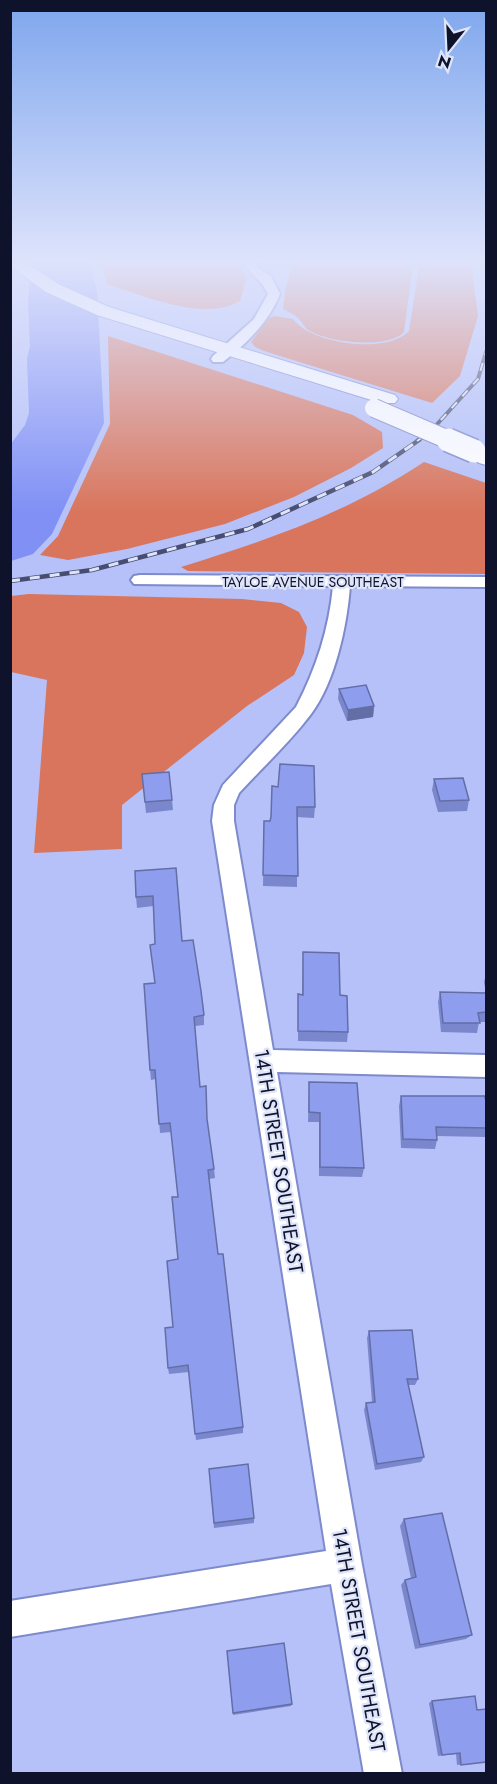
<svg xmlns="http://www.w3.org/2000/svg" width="497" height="1784" viewBox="0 0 497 1784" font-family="Jost,sans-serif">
<rect width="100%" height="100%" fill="#b5c1f8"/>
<g fill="#d9755c">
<path d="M102,262H237L247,277L240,301C203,322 145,296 107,284Z"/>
<path d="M293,262H412V272L404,332C387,350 327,342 308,330C304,327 303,323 299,319C295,314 288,312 283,309L285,291Z"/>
<path d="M417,262H471L478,316L460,376L432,403L264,351L255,347L251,342L269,318L275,316L293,319C311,344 387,355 409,331L418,273Z"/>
<polygon points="108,336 353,415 382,432 383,448 351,468 294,497 225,524 127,549 68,560 40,555 58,536 110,424"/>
<path d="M424,462L486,483V574L188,571L181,567C270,539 345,514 424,462Z"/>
<polygon points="29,594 242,599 281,603 299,612 307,627 304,653 294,675 247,706 122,805 122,849 34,853 47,680 11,672 11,596"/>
</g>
<polygon fill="#8090f5" points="31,262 90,262 97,291 104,423 52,534 33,554 11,561 10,445 25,425 29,413 27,359 30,346 28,302"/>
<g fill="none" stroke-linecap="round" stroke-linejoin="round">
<defs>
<g id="street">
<path d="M243,262H255L258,268L271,276L280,294C268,323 247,343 223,362H213L211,359L213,356L254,319L268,294C260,277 251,277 243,262Z"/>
<path d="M140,575L486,577V587L350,586C347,626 335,682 311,714C290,742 263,767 239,793L234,805V821L273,1050L486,1055V1077L277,1072L362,1565L402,1774H364L331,1584L10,1637V1601L326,1551L212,821L214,805L223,785L296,707C316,669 329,629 333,586L134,584L131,580L134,576Z"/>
</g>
<g id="secondary">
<polygon points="10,262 26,262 58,284 109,307 395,395 398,399 395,403 381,403 97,315 46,292 10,266"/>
<polygon points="474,445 486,450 486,465 479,463 464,451 467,447"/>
</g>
</defs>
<use href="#street" stroke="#7e8acc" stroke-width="4"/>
<use href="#secondary" stroke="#7e8acc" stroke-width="2"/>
<use href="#street" fill="#fff" fill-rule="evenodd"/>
<use href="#secondary" fill="#fff" fill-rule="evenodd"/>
<defs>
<polyline id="rail-far1" points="417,441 430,432 478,379 486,352"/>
<polyline id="rail" points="10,581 92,570 248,529 373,472 419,440"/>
</defs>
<use href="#rail-far1" stroke="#474d70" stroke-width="4"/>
<use href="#rail" stroke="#474d70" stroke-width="4.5"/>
<use href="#rail-far1" stroke="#dee4f9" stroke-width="2" stroke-dasharray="8" stroke-linecap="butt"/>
<use href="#rail" stroke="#dee4f9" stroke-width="3" stroke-dasharray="10" stroke-linecap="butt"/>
<defs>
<polyline id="secondary-bridge-far1" points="374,408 451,441"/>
<polyline id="secondary-bridge" points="448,440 474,451"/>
</defs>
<use href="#secondary-bridge-far1" stroke="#7e8acc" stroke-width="20" stroke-linecap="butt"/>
<use href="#secondary-bridge" stroke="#7e8acc" stroke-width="26" stroke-linecap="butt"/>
<use href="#secondary-bridge-far1" stroke="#fff" stroke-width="18"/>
<use href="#secondary-bridge" stroke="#fff" stroke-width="23"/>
</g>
<g fill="#7a87cd">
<polygon points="339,689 374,706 373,717 347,721 338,699"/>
<polygon points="142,774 172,800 173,810 146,813"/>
<polygon points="434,779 469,800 467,811 438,812 432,790"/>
<polygon points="272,786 315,807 314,818 297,817 297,887 263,886 264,821 270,821 271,817"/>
<polygon points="176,868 182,941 204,1015 204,1025 195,1026 200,1087 207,1121 214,1169 215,1178 209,1179 218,1254 243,1427 243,1433 196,1440 189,1372 169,1374 168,1368 173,1327 178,1259 178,1197 171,1132 160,1133 156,1079 151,1080 150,1070 155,983 155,944 153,906 137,908 136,897"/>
<polygon points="303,952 340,995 348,1032 347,1042 298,1041 298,994 302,995"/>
<polygon points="486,974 486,1022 479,1022 477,1033 441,1032 438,1002 440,992 486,993 484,982"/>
<polygon points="309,1082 364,1168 362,1177 319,1176 319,1122 308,1122"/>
<polygon points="401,1096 486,1098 486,1137 437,1136 437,1140 435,1149 401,1148 399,1106"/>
<polygon points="369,1331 418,1379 415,1385 408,1385 424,1457 421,1462 375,1470 364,1410 366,1403 372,1402 367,1338"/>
<polygon points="209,1469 254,1518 254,1523 214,1528"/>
<polygon points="404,1519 472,1635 466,1639 415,1649 401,1585 405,1580 411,1578 400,1526"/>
<polygon points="227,1651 292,1704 291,1706 233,1715"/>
<polygon points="432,1701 486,1762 457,1765 456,1754 438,1756 429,1703"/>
</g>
<polygon fill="#636ea7" points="374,706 373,717 347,721 348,710"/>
<g fill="#8e9dee" stroke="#636ea7" stroke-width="1.5">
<polygon points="366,685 374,706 348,710 339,689"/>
<polygon points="280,764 314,766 315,807 297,807 298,876 263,875 264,821 270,821 271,817 272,786 278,787"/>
<polygon points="169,772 172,800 145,802 142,774"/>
<polygon points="463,778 469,800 440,801 434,779"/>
<polygon points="176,868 182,941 193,940 201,991 204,1015 194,1017 200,1087 206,1086 207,1119 214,1169 208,1170 218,1254 223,1254 243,1427 195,1434 188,1365 168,1368 165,1328 173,1327 167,1261 178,1259 172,1197 178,1197 170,1123 159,1124 155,1070 150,1070 144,984 155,983 150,945 155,944 153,896 136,897 135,871"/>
<polygon points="303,952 339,953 340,995 347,996 348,1032 298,1031 298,994 303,995"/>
<polygon points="440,992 486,993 486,1012 478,1013 480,1023 443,1023"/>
<polygon points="309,1082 357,1083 364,1168 320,1167 320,1113 309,1112"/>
<polygon points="401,1096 485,1096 485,1098 486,1098 486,1128 436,1127 437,1140 403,1139"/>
<polygon points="412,1330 418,1379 407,1379 424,1457 377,1464 366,1403 375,1402 369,1331"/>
<polygon points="248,1464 254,1518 214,1523 209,1469"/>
<polygon points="442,1513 472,1635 420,1645 405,1580 416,1577 404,1519"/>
<polygon points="284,1643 292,1704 233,1713 227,1651"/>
<polygon points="475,1696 477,1710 486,1709 486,1762 461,1765 460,1753 442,1755 432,1701"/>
</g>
<linearGradient id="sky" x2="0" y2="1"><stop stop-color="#7ea6ed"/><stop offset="0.51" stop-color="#dee3fc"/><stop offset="1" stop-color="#dee3fc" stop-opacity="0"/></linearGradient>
<rect width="497" height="512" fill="url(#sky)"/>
<g text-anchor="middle" stroke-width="4.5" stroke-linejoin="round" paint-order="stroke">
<g font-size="14" fill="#0f122b" stroke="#dee4f9">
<text x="313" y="587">TAYLOE AVENUE SOUTHEAST</text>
</g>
<g font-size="20" fill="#0f122b" stroke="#dee4f9">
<text transform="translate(279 1161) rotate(81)" y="7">14TH STREET SOUTHEAST</text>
<text transform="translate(359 1640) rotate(80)" y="7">14TH STREET SOUTHEAST</text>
</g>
</g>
<rect width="497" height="1784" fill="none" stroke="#0f122b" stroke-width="24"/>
<g transform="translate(449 48) rotate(198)" stroke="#dee4f9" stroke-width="4.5" paint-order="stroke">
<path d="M0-4.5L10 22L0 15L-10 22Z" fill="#0f122b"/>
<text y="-9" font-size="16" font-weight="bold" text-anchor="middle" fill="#0f122b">N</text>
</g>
</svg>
